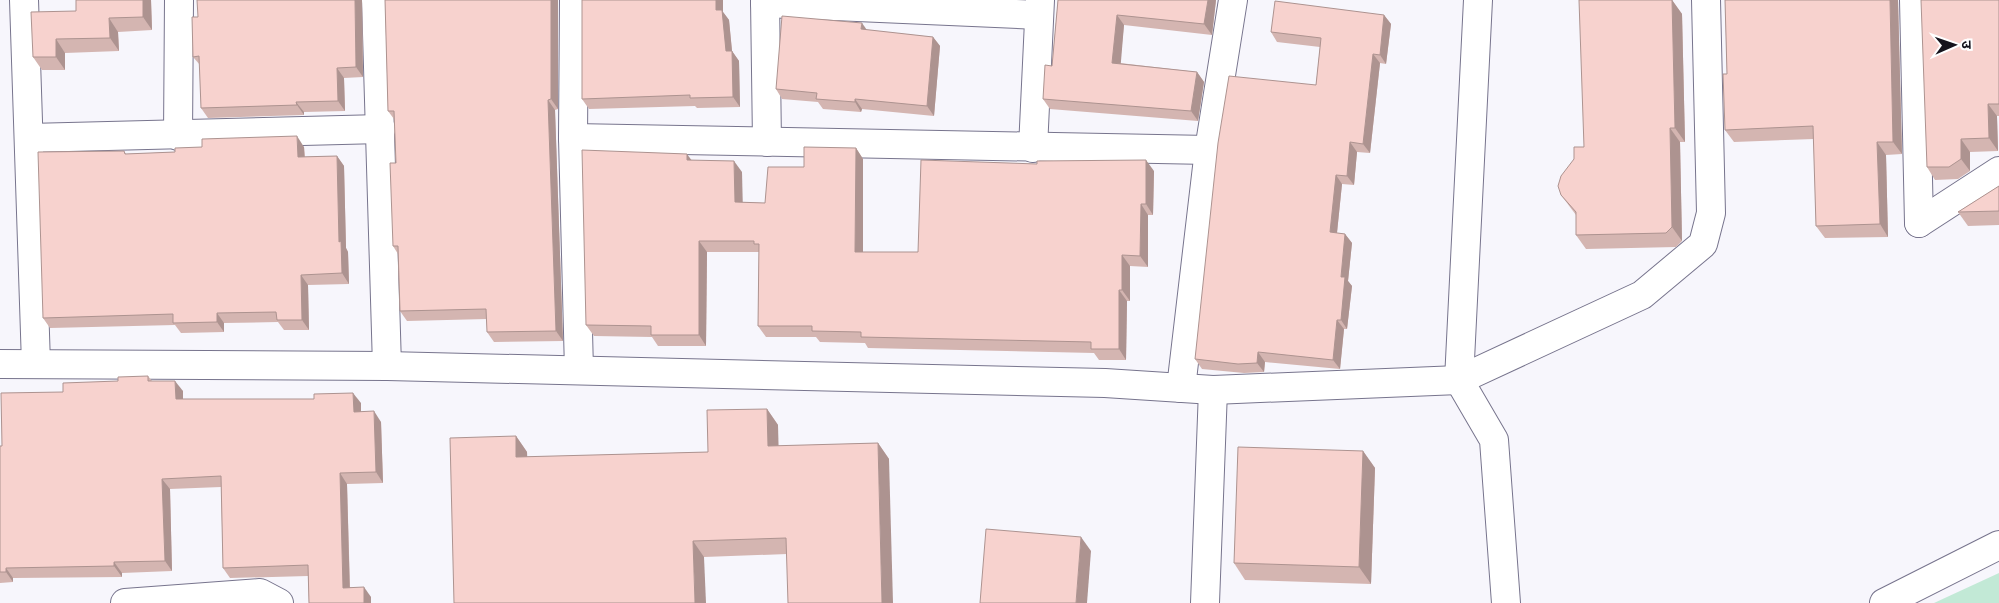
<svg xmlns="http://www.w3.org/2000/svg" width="1999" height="603" viewBox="0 0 1999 603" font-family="Literata,'Noto Sans Devanagari',serif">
<rect width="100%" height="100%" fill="#f7f6fc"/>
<polygon fill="#c2e9d6" points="1999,573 1999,603 1934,603"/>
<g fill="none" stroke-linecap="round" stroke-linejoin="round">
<defs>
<g id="minor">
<polyline points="24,0 36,364"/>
<polyline points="376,0 387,366"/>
<polyline points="574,0 573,138 579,370"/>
<polyline points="765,0 767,142"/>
<polyline points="1478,0 1459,380 1494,440 1506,603"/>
<polyline points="1914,0 1919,223"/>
<polyline points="765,3 1039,15"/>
<polyline points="178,136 179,0"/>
<polyline points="29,138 381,129"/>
<polyline points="573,138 1209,150"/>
<polyline points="1033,148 1040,0"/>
<polyline points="1919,223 1999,171"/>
<polyline points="0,364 387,366 1105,383 1213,390 1459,380 1642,295 1703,244 1711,213 1706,0"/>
<polyline points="1181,388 1209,150 1233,0"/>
<polyline points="125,603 260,593 279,603"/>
<polyline points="1205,603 1213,390"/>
<polyline points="1884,603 1999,545"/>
</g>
</defs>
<use href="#minor" stroke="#77748d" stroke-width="30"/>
<use href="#minor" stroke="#fff" stroke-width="28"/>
</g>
<g fill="#d4b5b1">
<polygon points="151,0 152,30 118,32 119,51 65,53 65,70 42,70 33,57 76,11"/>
<polygon points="362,0 363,77 344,78 345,111 304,112 304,115 208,118 201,108 200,65 193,57 198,17"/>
<polygon points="385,0 558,0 558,109 555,110 563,341 494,342 487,332 487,319 407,321 400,311 398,254 393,246 396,163 394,119 388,111"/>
<polygon points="1058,0 1216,0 1212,35 1124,25 1120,63 1197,72 1204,82 1198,121 1050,109 1043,99 1052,66"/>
<polygon points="1669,0 1672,0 1682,14 1685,142 1680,142 1682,241 1676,247 1586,249 1576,235 1576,215 1561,195 1584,147"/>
<polygon points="1725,0 1898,0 1902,154 1886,155 1888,237 1825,238 1816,226 1814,139 1734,142 1725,130 1727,74"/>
<polygon points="1999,0 1999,116 1997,116 1998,151 1970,152 1970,171 1958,179 1935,180 1927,167"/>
<polygon points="723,12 729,20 732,51 739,61 740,107 697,108 695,106 589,109 582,99"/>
<polygon points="1384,15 1391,24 1386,64 1380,63 1370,153 1357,152 1354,185 1342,184 1337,233 1345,234 1352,243 1348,281 1352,286 1347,329 1344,329 1340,369 1265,362 1264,372 1244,373 1202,369 1195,359 1316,85 1320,47 1277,42 1271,32"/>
<polygon points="866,30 933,37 940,46 934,116 862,109 861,112 823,109 818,102 782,99 776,89"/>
<polygon points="304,147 305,157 337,156 344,166 346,248 348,252 349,284 308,285 309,330 284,330 278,322 224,323 224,332 181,333 175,325 50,328 43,318 124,151 126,154"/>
<polygon points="856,148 863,159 863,252 918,252 1154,171 1153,215 1148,215 1148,267 1130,266 1130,301 1127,301 1126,360 1099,360 1094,353 868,348 865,343 820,342 816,337 766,337 758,326 759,252 707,252 706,346 658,346 652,337 594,336 586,325 691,160 742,172 742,202 765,203 804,167"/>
<polygon points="1999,186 1999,225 1968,226 1958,212"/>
<polygon points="148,376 152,381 183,391 183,399 361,403 361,412 381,422 383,483 347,484 350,587 371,597 371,603 309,603 308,576 230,578 223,568 221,487 170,489 172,571 122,573 122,577 13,578 13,582 0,583 0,446 2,446 63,392"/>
<polygon points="767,409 778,425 778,446 878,443 889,459 787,554 704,557 454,603 516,436 527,452 527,457 708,452"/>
<polygon points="1363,451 1375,468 1371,584 1245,580 1234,563"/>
</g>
<g fill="#ad9390">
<polygon points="143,0 151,0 152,30 143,17"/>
<polygon points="355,0 362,0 363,77 356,67"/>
<polygon points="551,0 558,0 558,109 551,99"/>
<polygon points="716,0 723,0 723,12 729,20 732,51 739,61 740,107 733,97 726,51 716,10"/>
<polygon points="1208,0 1216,0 1212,35 1204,24"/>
<polygon points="1672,0 1682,14 1685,142 1675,128"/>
<polygon points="1890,0 1898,0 1902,154 1893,142"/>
<polygon points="1117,15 1124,25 1120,73 1112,63"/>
<polygon points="1384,15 1391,24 1386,64 1380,55"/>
<polygon points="109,18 118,32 119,51 110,38"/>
<polygon points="862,23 869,33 861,29"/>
<polygon points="933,37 940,46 934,116 927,106"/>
<polygon points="56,39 65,53 65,70 56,57"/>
<polygon points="1373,54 1380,63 1370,153 1363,144"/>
<polygon points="337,68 344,78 345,111 338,101"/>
<polygon points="1197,72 1204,82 1198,121 1191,111"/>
<polygon points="855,99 862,109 861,112 855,102"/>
<polygon points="548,100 555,110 563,341 556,331"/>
<polygon points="296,102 304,112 304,115 297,105"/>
<polygon points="1988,104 1997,116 1998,151 1989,138"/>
<polygon points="1670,128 1680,142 1682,241 1672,227"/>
<polygon points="297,136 304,147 305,167 298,157"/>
<polygon points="1961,139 1970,152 1970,171 1961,159"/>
<polygon points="1350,142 1357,152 1354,185 1347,176"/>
<polygon points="1877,142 1886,155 1888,237 1880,224"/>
<polygon points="856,148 863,159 863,262 855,252"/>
<polygon points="687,154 695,165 687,160"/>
<polygon points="337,156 344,166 346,248 348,252 349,284 342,273 339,242"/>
<polygon points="1146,160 1154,171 1153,215 1146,204"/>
<polygon points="734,161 742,172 743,213 735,202"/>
<polygon points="1336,175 1342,184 1336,242 1330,232"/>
<polygon points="1141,204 1148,215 1148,267 1140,256"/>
<polygon points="1345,234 1352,243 1348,281 1352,286 1347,329 1341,320 1341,277"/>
<polygon points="699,241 707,252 706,346 699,335"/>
<polygon points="1122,255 1130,266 1130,301 1122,290"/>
<polygon points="301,275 308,285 309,330 302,320"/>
<polygon points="1119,290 1127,301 1126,360 1119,349"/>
<polygon points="217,313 224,323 224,332 217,322"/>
<polygon points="1337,320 1344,329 1340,369 1333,360"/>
<polygon points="1258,352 1265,362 1264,372 1257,363"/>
<polygon points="175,381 183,391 183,409 176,399"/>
<polygon points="353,393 361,403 361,422 354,412"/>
<polygon points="767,409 778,425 779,462 768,446"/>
<polygon points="374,411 381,422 383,483 376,472"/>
<polygon points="516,436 527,452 528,473 516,457"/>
<polygon points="878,443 889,459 893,603 882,603"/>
<polygon points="1363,451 1375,468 1371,584 1359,567"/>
<polygon points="340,473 347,484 350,598 343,588"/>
<polygon points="162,479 170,489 172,571 165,561"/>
<polygon points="1081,537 1091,551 1087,603 1076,603"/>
<polygon points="693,541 704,557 706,603 695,603"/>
<polygon points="114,562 122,573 122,577 114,566"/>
<polygon points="6,568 13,578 13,582 6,572"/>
<polygon points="364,587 371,597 371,603 364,603"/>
</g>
<g fill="#f7d2ce" stroke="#ad9390">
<polygon points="76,0 143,0 143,17 109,18 110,38 56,39 56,57 33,57 31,12 76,11"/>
<polygon points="197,0 355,0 356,67 337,68 338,101 296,102 297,105 201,108 199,56 193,57 192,17 198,17"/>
<polygon points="385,0 551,0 551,99 548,100 556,331 487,332 486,309 400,311 398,246 393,246 390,163 396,163 394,111 388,111"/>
<polygon points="582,0 716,0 716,10 722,10 726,51 732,51 733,97 690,98 690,95 582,99"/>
<polygon points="1058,0 1208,0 1204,24 1117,15 1112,63 1197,72 1191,111 1043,99 1045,65 1052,66"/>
<polygon points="1579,0 1672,0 1675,128 1670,128 1672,227 1666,233 1576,235 1576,212 1561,195 1558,186 1561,176 1574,159 1574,147 1584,147"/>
<polygon points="1725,0 1890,0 1893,142 1877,142 1880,224 1816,226 1813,126 1725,130 1723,74 1727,74"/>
<polygon points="1921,0 1999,0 1999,104 1988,104 1989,138 1961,139 1961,159 1949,167 1927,167"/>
<polygon points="1275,1 1384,15 1380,55 1373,54 1363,144 1350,142 1347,176 1336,175 1330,232 1345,234 1341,277 1345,277 1341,320 1337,320 1333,360 1258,352 1257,363 1238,364 1195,359 1218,143 1229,76 1316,85 1321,38 1271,32"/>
<polygon points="782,16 862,23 861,29 933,37 927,106 855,99 855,102 816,99 817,93 776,89"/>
<polygon points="297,136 298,157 337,156 339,242 341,241 342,273 301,275 302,320 277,320 276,312 217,313 217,322 173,323 173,314 43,318 38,152 124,151 125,154 175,152 175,148 202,147 202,139"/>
<polygon points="804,147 856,148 855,252 918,252 921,160 1037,164 1037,161 1146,160 1146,204 1141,204 1140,256 1122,255 1122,290 1119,290 1119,349 1091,349 1091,342 861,337 861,332 812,331 812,326 758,326 759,244 754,244 754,241 699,241 699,335 651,335 651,326 586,325 582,150 687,154 687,160 734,161 735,202 765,203 768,167 804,167"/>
<polygon points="1999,186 1999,211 1958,212"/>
<polygon points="148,376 148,381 175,381 176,399 314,399 314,394 353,393 354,412 374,411 376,472 340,473 343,588 364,587 364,603 309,603 308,565 223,568 221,476 162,479 165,561 114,562 114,566 6,568 6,572 0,572 0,446 2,446 1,393 63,392 63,383 118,381 118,377"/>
<polygon points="767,409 768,446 878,443 882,603 788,603 786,538 693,541 695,603 454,603 450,438 516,436 516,457 708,452 707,410"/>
<polygon points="1238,447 1363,451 1359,567 1234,563"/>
<polygon points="986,529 1081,537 1076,603 980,603"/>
</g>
<g transform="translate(1954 45) rotate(88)" stroke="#ffffff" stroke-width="4" paint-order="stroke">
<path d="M0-4L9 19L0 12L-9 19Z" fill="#14131c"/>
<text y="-8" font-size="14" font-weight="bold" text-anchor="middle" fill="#14131c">उ</text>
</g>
</svg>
